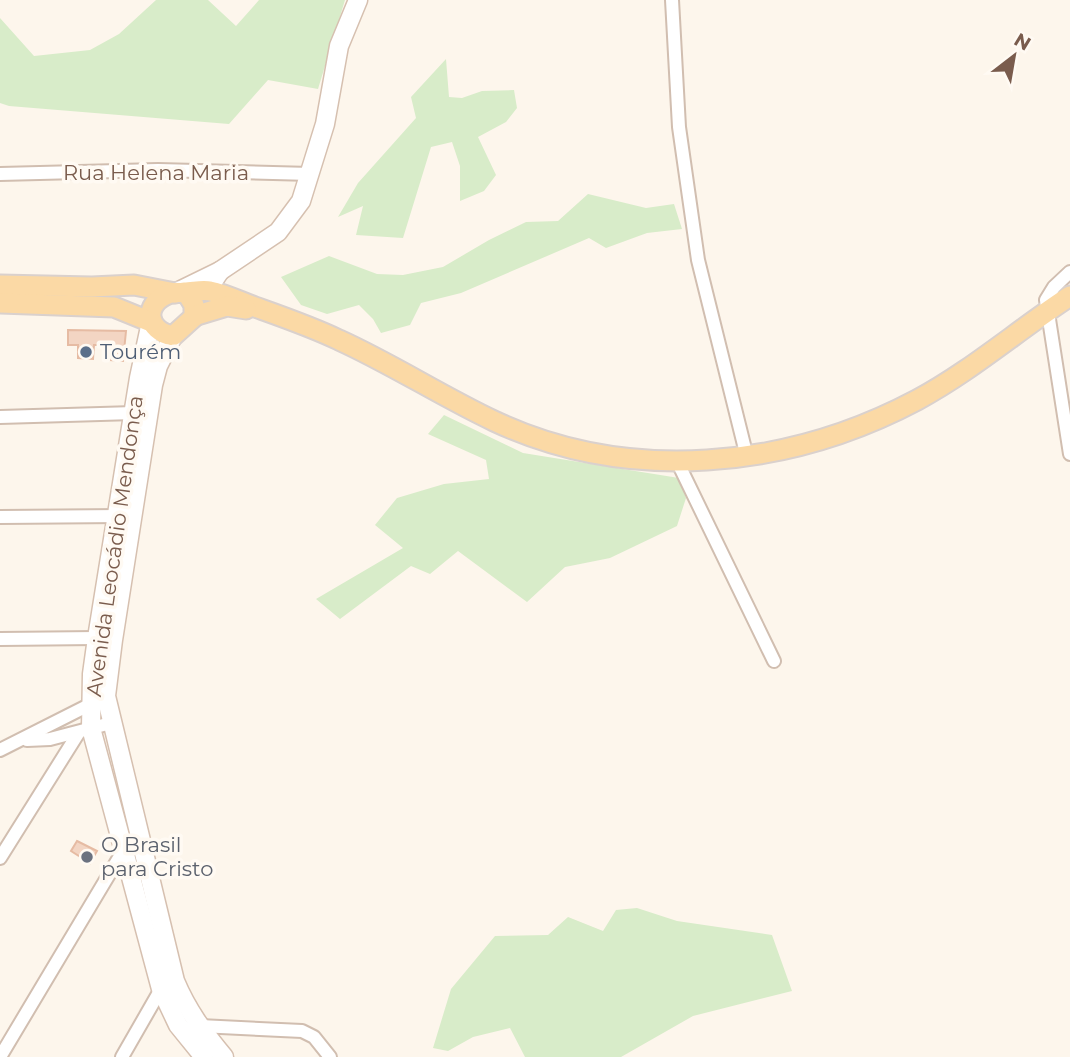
<svg xmlns="http://www.w3.org/2000/svg" width="1070" height="1057" viewBox="0 0 1070 1057" font-family="Montserrat,sans-serif">
<rect width="100%" height="100%" fill="#fdf6ec"/>
<g fill="#d8ecc9">
<polygon points="156,0 208,0 236,26 259,0 345,0 318,89 268,80 229,124 9,106 0,103 0,18 34,56 90,50 119,34"/>
<polygon points="446,59 449,97 462,98 482,91 514,90 517,108 506,122 478,137 496,175 484,191 460,201 460,166 452,142 431,147 403,238 356,235 363,206 338,217 358,183 416,118 411,97"/>
<polygon points="588,194 646,208 674,204 682,229 647,233 606,248 589,238 461,293 421,303 410,325 381,333 373,319 359,305 327,314 301,305 281,277 329,256 377,274 403,275 443,267 489,240 526,222 558,221"/>
<polygon points="444,415 523,453 679,478 686,498 677,526 610,558 565,567 527,602 458,551 430,574 411,566 340,619 316,599 403,548 375,525 397,498 444,484 489,479 486,460 428,434"/>
<polygon points="637,908 677,921 772,935 792,991 693,1016 621,1057 525,1057 510,1028 473,1037 448,1051 433,1048 451,989 495,936 548,935 568,917 603,931 616,910"/>
</g>
<g fill="#f3d5c3" stroke="#e6bba3" stroke-width="2">
<polygon points="68,330 126,331 123,361 110,360 111,345 94,345 93,359 78,358 78,345 68,345"/>
<polygon points="77,841 97,851 90,863 71,851"/>
</g>
<g fill="none" stroke-linecap="round" stroke-linejoin="round">
<defs>
<g id="street">
<polyline points="672,0 679,127 698,260 747,457"/>
<polyline points="0,174 158,170 311,174"/>
<polyline points="1070,272 1054,287 1046,300 1070,454"/>
<polyline points="0,417 134,413"/>
<polyline points="678,463 774,661"/>
<polyline points="0,517 122,516"/>
<polyline points="0,639 97,638"/>
<polyline points="27,740 50,739 111,723"/>
<polyline points="0,750 97,701"/>
<polyline points="0,858 79,732"/>
<polyline points="200,1026 302,1031 314,1037 330,1057"/>
<polyline points="0,1057 123,851 141,835"/>
<polyline points="122,1057 161,989 165,986"/>
</g>
<g id="secondary">
<polyline points="220,271 278,232 301,201 325,124 339,46 358,0"/>
<polyline points="179,291 220,271 214,280"/>
<polyline points="151,322 139,378 97,638 92,674 91,728 161,989 178,1025 204,1057"/>
<path d="M173,336L158,366L153,385L113,640L106,696L175,981C187,1010 204,1033 224,1057"/>
</g>
<g id="primary">
<polyline points="0,285 92,287 134,285 175,293"/>
<path d="M186,292L194,305V317L173,336C146,331 143,304 168,294C173,292 179,293 184,292C193,292 202,289 210,291C225,294 241,302 255,307C283,317 312,327 339,340C392,364 441,396 494,421C628,484 787,469 917,400C971,371 1018,330 1070,296"/>
<polyline points="0,303 114,307 151,322"/>
<polyline points="194,316 227,306 246,309"/>
</g>
</defs>
<use href="#street" stroke="#d1beb0" stroke-width="16"/>
<use href="#secondary" stroke="#d6c0b0" stroke-width="21"/>
<use href="#primary" stroke="#dad1cd" stroke-width="23"/>
<use href="#street" stroke="#fff" stroke-width="12"/>
<use href="#secondary" stroke="#fff" stroke-width="18"/>
<use href="#primary" stroke="#fbd9a5" stroke-width="19"/>
</g>
<circle fill="#5c6f8a" stroke="#fffaf3" stroke-width="2.5" cx="86" cy="352" r="7"/>
<circle fill="#6b7280" stroke="#fffaf3" stroke-width="2.5" cx="87" cy="857" r="7"/>
<g text-anchor="middle" stroke-width="7" stroke-linejoin="round" paint-order="stroke">
<g font-size="21" fill="#7a5c4d" stroke="#fffaf3">
<text x="156" y="180">Rua Helena Maria</text>
<text transform="translate(115 546) rotate(-82)" y="7">Avenida Leocádio Mendonça</text>
</g>
<g font-size="21" fill="#4e5e75" stroke="#fffaf3" text-anchor="start">
<text x="100" y="359">Tourém</text>
</g>
<g font-size="21" fill="#5b616d" stroke="#fffaf3" text-anchor="start">
<text x="101" y="852">O Brasil<tspan x="101" dy="24">para Cristo</tspan></text>
</g>
</g>
<g transform="translate(1014 56) rotate(31)" stroke="#fffaf3" stroke-width="5" paint-order="stroke">
<path d="M0-5L12 26L0 18L-12 26Z" fill="#7a5c4d"/>
<text y="-10" font-size="19" font-weight="bold" text-anchor="middle" fill="#7a5c4d">N</text>
</g>
</svg>
